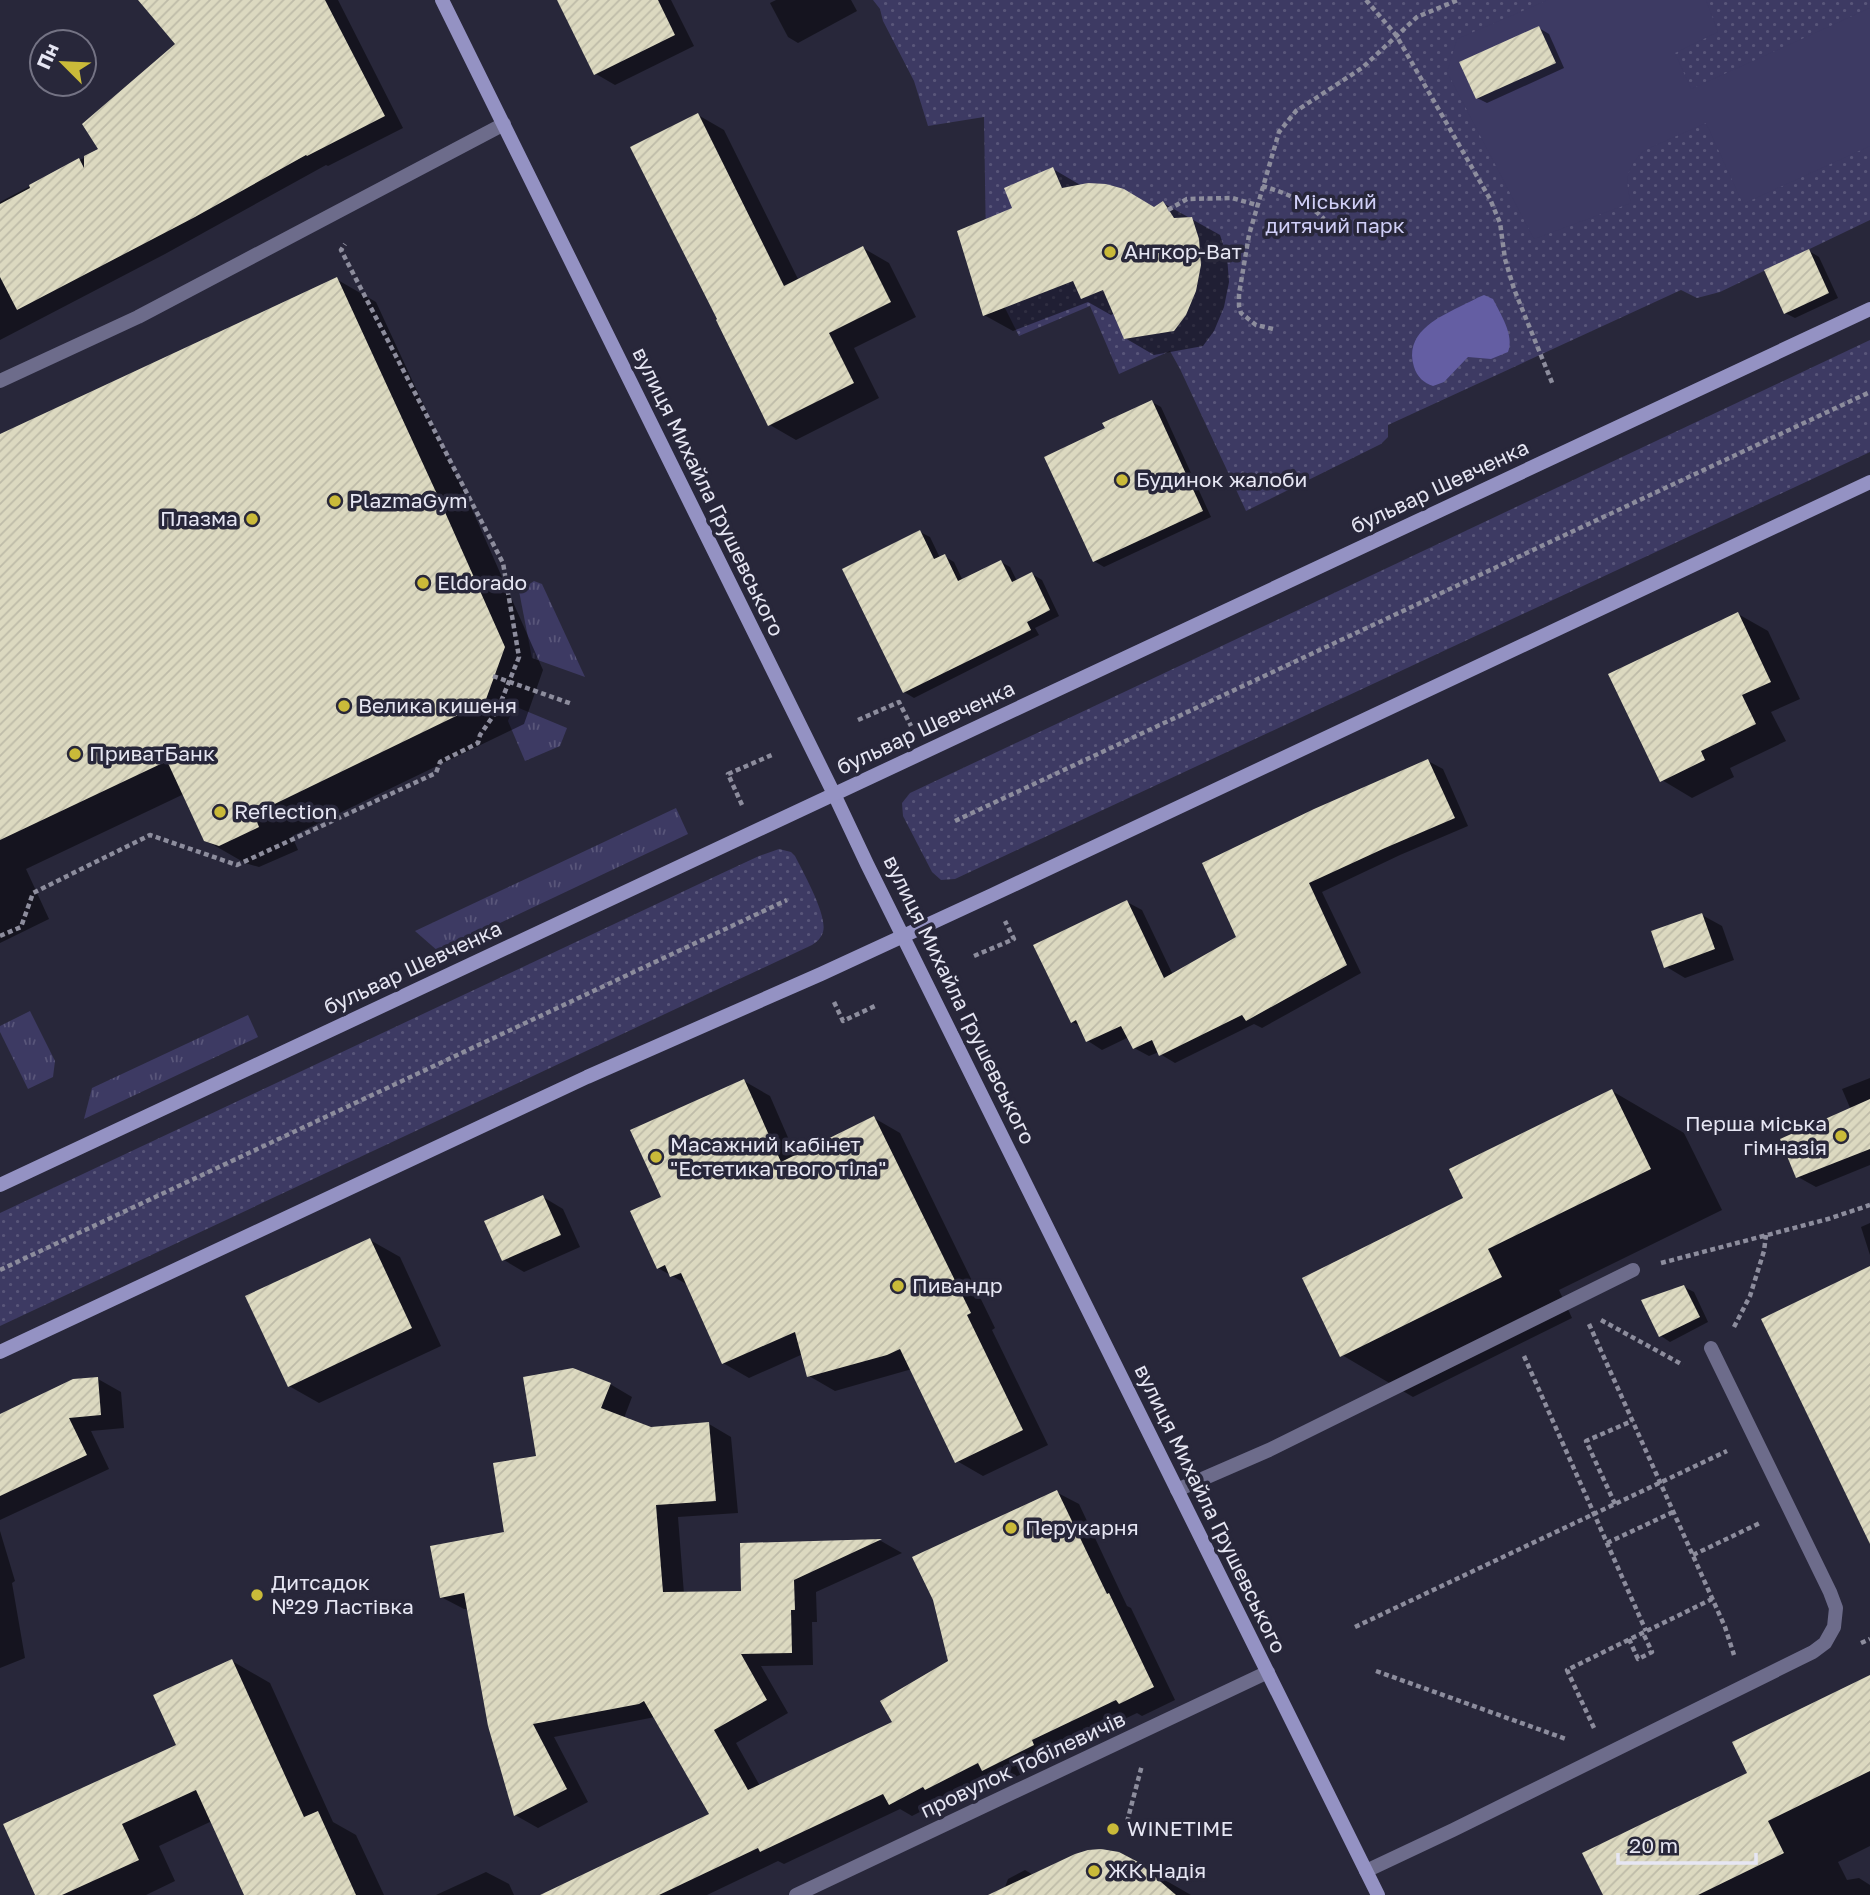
<svg xmlns="http://www.w3.org/2000/svg" width="1870" height="1895" viewBox="0 0 1870 1895" font-family="'Golos Text',sans-serif">
<defs>
<pattern id="grass-tufts" width="24" height="20" patternUnits="userSpaceOnUse" patternTransform="scale(1.75)"><rect width="24" height="20" fill="#3d3a63"/><path d="M3 7l-1-3M5 7V3M7 7l1-3M15 17l-1-3M17 17v-4M19 17l1-3" fill="none" stroke="#59567a"/></pattern>
<pattern id="park-dots" width="8" height="8" patternUnits="userSpaceOnUse" patternTransform="scale(1.75)"><rect width="8" height="8" fill="#3d3a63"/><path d="M2 2h.1M6 6h.1" fill="none" stroke="#59567a" stroke-width="1.8" stroke-linecap="round"/></pattern>
<pattern id="building-hatch" width="6" height="6" patternUnits="userSpaceOnUse" patternTransform="scale(1.75)"><rect width="6" height="6" fill="#dcd9c0"/><path d="M-1 1l2-2M0 6l6-6M5 7l2-2" fill="none" stroke="#bebba8"/></pattern>
</defs>
<rect width="100%" height="100%" fill="#28273a"/>
<g fill="url(#grass-tufts)">
<polygon points="534,581 542,584 585,677 532,658 519,591"/>
<polygon points="514,706 567,728 560,746 525,761 508,721"/>
<polygon points="676,808 688,834 439,952 415,931"/>
<polygon points="30,1011 55,1061 53,1077 28,1089 0,1032 0,1026"/>
<polygon points="248,1015 258,1037 84,1119 92,1088"/>
</g>
<g fill="url(#park-dots)">
<polygon points="873,0 1870,0 1870,220 1720,292 1697,298 1681,290 1388,425 1388,437 1381,444 1246,511 1180,369 1170,351 1119,374 1090,306 1019,336 1005,308 986,245 984,117 928,126 914,81 883,21 880,9"/>
<polygon points="1870,340 1870,452 955,879 941,880 932,872 903,816 902,803 910,793"/>
<path d="M779,849L791,852L795,856C803,872 828,916 823,932C821,938 817,942 812,945L0,1326V1213L716,876L759,856Z"/>
</g>
<path fill="#3d3a63" d="M1548,0H1706L1718,32L1675,53L1691,89L1870,8V146L1743,204L1706,123L1645,150C1625,168 1625,180 1631,203L1534,239L1447,72L1457,39Z"/>
<path fill="#645ea3" d="M1484,295L1493,299C1500,313 1515,336 1508,352L1491,359L1468,357L1444,382L1433,386C1424,383 1417,377 1414,367C1404,334 1435,319 1459,307C1468,303 1476,298 1484,295Z"/>
<g fill="#0007">
<polygon points="141,0 338,0 403,128 328,166 326,165 165,254 0,340 0,202 101,149 177,45"/>
<polygon points="560,0 671,0 694,46 615,85 596,74"/>
<polygon points="776,0 851,0 857,11 798,43 788,37 770,3"/>
<polygon points="1539,28 1549,34 1564,68 1487,103 1477,98"/>
<polygon points="698,115 724,130 799,281 863,248 889,263 916,317 854,348 879,398 796,440 770,425"/>
<polygon points="1053,169 1082,186 1154,209 1163,203 1220,235 1227,256 1229,282 1224,307 1214,331 1203,346 1154,355 1125,338 1115,313 1111,315 1088,302 1013,331 984,315 1014,209"/>
<polygon points="1809,251 1819,257 1838,298 1795,318 1785,313"/>
<polygon points="336,279 376,302 475,516 543,670 524,724 292,836 298,850 259,867 245,863 205,840 184,794 26,869 49,919 0,943 0,436"/>
<polygon points="1152,402 1161,407 1211,517 1104,567 1094,561 1107,429"/>
<polygon points="920,532 930,537 940,558 944,556 954,562 963,581 1001,562 1010,567 1017,581 1032,574 1042,580 1059,616 1035,628 1039,635 914,698 904,692"/>
<polygon points="1738,614 1768,631 1800,699 1771,712 1786,741 1730,768 1734,777 1692,798 1662,780"/>
<polygon points="1428,761 1443,769 1468,826 1400,855 1322,892 1361,973 1262,1028 1254,1024 1175,1063 1160,1054 1159,1052 1149,1056 1134,1048 1129,1037 1102,1050 1088,1041 1081,1026 1072,1022 1127,902 1142,910 1173,975 1239,937"/>
<polygon points="1702,915 1722,926 1734,960 1685,978 1665,966"/>
<polygon points="1870,1078 1870,1165 1816,1187 1798,1177 1851,1110 1842,1089"/>
<polygon points="744,1081 770,1096 796,1156 874,1118 900,1133 995,1328 992,1330 1048,1445 983,1476 957,1461 912,1369 835,1391 809,1376 803,1354 749,1378 723,1363 688,1285 658,1268 663,1198"/>
<polygon points="1612,1091 1684,1133 1722,1210 1559,1290 1572,1318 1413,1397 1342,1355 1465,1199"/>
<polygon points="543,1197 563,1209 580,1247 524,1272 504,1260"/>
<polygon points="1870,1223 1870,1255 1861,1227"/>
<polygon points="370,1240 400,1257 441,1346 319,1403 289,1386"/>
<polygon points="1684,1287 1694,1292 1708,1322 1670,1342 1661,1336 1643,1301"/>
<polygon points="98,1379 121,1392 124,1428 91,1431 109,1469 0,1520 0,1416"/>
<polygon points="610,1384 632,1397 624,1418 651,1428 709,1424 731,1437 738,1513 678,1517 684,1594 743,1593 742,1545 881,1541 902,1553 816,1592 817,1622 812,1622 813,1665 761,1666 788,1713 736,1743 760,1786 895,1723 950,1662 1056,1492 1079,1504 1127,1606 1131,1608 1175,1700 1142,1716 1137,1713 1053,1753 1055,1758 1005,1782 996,1777 948,1801 945,1799 912,1816 900,1809 784,1864 778,1861 707,1895 543,1895 712,1814 655,1717 554,1737 588,1802 538,1828 515,1815 468,1609 464,1609 441,1597 506,1534 538,1457"/>
<polygon points="0,1531 15,1581 12,1583 25,1658 0,1668"/>
<polygon points="232,1661 270,1683 333,1822 356,1835 384,1895 262,1895 212,1821 159,1846 175,1881 146,1895 37,1895 178,1746"/>
<polygon points="1870,1677 1870,1846 1838,1862 1847,1880 1859,1878 1870,1885 1870,1895 1605,1895 1750,1774"/>
<polygon points="1137,1864 1191,1895 990,1895 1005,1887 1008,1879 1025,1870 1035,1876"/>
<polygon points="486,1872 509,1884 514,1895 436,1895"/>
</g>
<g fill="url(#building-hatch)">
<polygon points="138,0 325,0 385,116 307,156 306,155 195,217 17,310 0,277 0,204 30,188 29,185 79,158 84,168 84,156 98,149 82,124 175,44"/>
<polygon points="557,0 658,0 675,35 594,75"/>
<polygon points="1539,26 1556,63 1476,99 1459,62"/>
<polygon points="698,113 784,286 863,246 891,302 829,333 854,383 768,426 716,320 717,319 630,147"/>
<polygon points="1053,167 1062,188 1088,183 1106,184 1124,189 1154,207 1163,201 1174,218 1192,217 1199,239 1201,265 1196,291 1186,315 1174,331 1124,339 1103,290 1081,299 1073,281 983,316 957,231 1012,208 1004,188"/>
<polygon points="1809,249 1829,293 1784,314 1764,270"/>
<polygon points="337,277 436,492 505,647 485,702 254,814 259,827 219,846 204,841 167,761 0,840 0,434"/>
<polygon points="1152,400 1203,511 1093,562 1044,457 1105,428 1102,423"/>
<polygon points="920,530 934,559 945,554 958,581 1001,560 1012,582 1032,572 1050,610 1027,622 1031,630 903,693 842,569"/>
<polygon points="1738,612 1771,682 1742,695 1756,724 1701,751 1705,760 1660,782 1608,674"/>
<polygon points="1428,759 1455,818 1385,848 1309,883 1347,965 1246,1021 1242,1015 1159,1056 1152,1040 1133,1049 1121,1026 1086,1042 1076,1020 1071,1023 1033,945 1127,900 1164,978 1236,937 1202,863 1314,809"/>
<polygon points="1702,913 1715,949 1664,968 1651,931"/>
<polygon points="744,1079 781,1162 874,1116 971,1313 967,1315 1023,1430 955,1463 900,1349 887,1355 807,1377 795,1332 722,1364 681,1273 670,1277 665,1265 657,1269 630,1211 661,1197 630,1130"/>
<polygon points="1612,1089 1651,1169 1488,1249 1502,1277 1340,1357 1302,1278 1463,1198 1449,1169"/>
<polygon points="1870,1099 1870,1149 1796,1178 1780,1139"/>
<polygon points="543,1195 561,1235 502,1261 484,1221"/>
<polygon points="370,1238 412,1328 288,1387 245,1296"/>
<polygon points="1870,1266 1870,1544 1761,1319"/>
<polygon points="1684,1285 1700,1317 1659,1337 1641,1300"/>
<polygon points="573,1368 611,1383 601,1408 651,1427 709,1422 716,1501 656,1505 663,1592 741,1591 740,1543 882,1539 794,1580 795,1610 791,1610 792,1653 741,1654 767,1700 714,1730 748,1790 892,1722 880,1701 948,1661 933,1600 912,1557 1057,1490 1107,1594 1109,1593 1154,1687 1119,1704 1116,1700 1032,1740 1034,1745 982,1771 978,1763 925,1790 923,1787 889,1805 883,1794 760,1852 758,1848 659,1895 540,1895 709,1814 644,1701 639,1704 533,1724 567,1789 514,1816 488,1726 464,1593 440,1598 430,1546 504,1532 493,1463 536,1456 523,1377"/>
<polygon points="98,1377 101,1415 69,1418 87,1455 0,1496 0,1414 73,1379"/>
<polygon points="232,1659 304,1817 318,1811 356,1895 244,1895 196,1790 122,1824 139,1860 62,1895 35,1895 3,1824 176,1745 153,1695"/>
<polygon points="1870,1675 1870,1771 1768,1821 1784,1853 1698,1895 1603,1895 1582,1853 1747,1773 1732,1742"/>
<polygon points="1101,1849 1119,1852 1138,1862 1176,1895 988,1895 1075,1854 1088,1850"/>
</g>
<g fill="none" stroke-linecap="round" stroke-linejoin="round">
<g stroke="#8d8d9d" stroke-width="4.5" stroke-dasharray="5 3.5" stroke-linecap="butt">
<polyline points="1366,0 1396,35 1490,199 1500,223 1505,259 1514,289 1553,385"/>
<path d="M1262,186C1286,193 1306,201 1324,219"/>
<polyline points="1168,210 1187,199 1232,198 1257,205"/>
<polyline points="1273,329 1256,325 1241,313 1239,306 1239,294 1249,235 1279,132 1296,111 1362,68 1417,17 1458,0"/>
<polyline points="493,676 572,704"/>
<polyline points="858,720 899,702 911,726"/>
<polyline points="742,805 728,774 774,754"/>
<polyline points="955,821 1870,392"/>
<polyline points="0,936 21,927 33,893 150,835 237,865 436,773 440,762 478,743 480,735 498,709 519,657 503,563 341,250 345,244"/>
<polyline points="974,956 1014,939 1005,921"/>
<polyline points="834,1002 843,1021 877,1005"/>
<polyline points="1661,1263 1828,1219 1870,1205"/>
<polyline points="0,1270 787,900"/>
<polyline points="1601,1320 1683,1365"/>
<polyline points="1589,1324 1725,1627 1734,1655"/>
<polyline points="1734,1327 1750,1296 1764,1251 1766,1235"/>
<polyline points="1524,1356 1646,1631"/>
<polyline points="1615,1504 1586,1441 1632,1421"/>
<polyline points="1607,1543 1673,1512"/>
<polyline points="1693,1555 1762,1522"/>
<polyline points="1355,1627 1727,1451"/>
<polyline points="1629,1639 1638,1659 1652,1652 1643,1633"/>
<polyline points="1861,1643 1870,1639"/>
<polyline points="1376,1671 1566,1739"/>
<polyline points="1594,1728 1567,1670 1712,1599"/>
<polyline points="1127,1822 1142,1765"/>
</g>
<g stroke="#6d6c8b" stroke-width="14">
<polyline points="1177,1490 1269,1450 1633,1270"/>
<polyline points="1366,1871 1453,1830 1813,1652 1825,1643 1834,1627 1836,1608 1830,1592 1711,1348"/>
</g>
<g stroke="#6d6c8b" stroke-width="14">
<polyline points="0,381 138,317 504,124"/>
<polyline points="796,1895 1268,1672"/>
</g>
<g stroke="#9492c3" stroke-width="14">
<polyline points="442,0 834,794 867,864 1378,1895"/>
<polyline points="0,1185 1870,309"/>
<polyline points="0,1352 587,1077 821,974 992,895 1870,482"/>
</g>
</g>
<g fill="#caba39" stroke="#28273a" stroke-width="2.5">
<circle cx="1110" cy="252" r="7"/>
<circle cx="1122" cy="480" r="7"/>
<circle cx="335" cy="501" r="7"/>
<circle cx="252" cy="519" r="7"/>
<circle cx="423" cy="583" r="7"/>
<circle cx="344" cy="706" r="7"/>
<circle cx="75" cy="754" r="7"/>
<circle cx="220" cy="812" r="7"/>
<circle cx="1841" cy="1136" r="7"/>
<circle cx="656" cy="1157" r="7"/>
<circle cx="898" cy="1286" r="7"/>
<circle cx="1011" cy="1528" r="7"/>
<circle cx="257" cy="1595" r="7"/>
<circle cx="1113" cy="1829" r="7"/>
<circle cx="1094" cy="1871" r="7"/>
</g>
<g text-anchor="middle" stroke-width="7" stroke-linejoin="round" paint-order="stroke">
<g font-size="21" fill="#d0cff7" stroke="#28273a">
<text x="1335" y="209">Міський<tspan x="1335" dy="24">дитячий парк</tspan></text>
</g>
<g font-size="21" fill="#e6e6f3" stroke="#28273a" text-anchor="start">
<text x="1124" y="259">Ангкор-Ват</text>
<text x="1136" y="487">Будинок жалоби</text>
<text x="349" y="508">PlazmaGym</text>
<text x="238" y="526" text-anchor="end">Плазма</text>
<text x="437" y="590">Eldorado</text>
<text x="358" y="713">Велика кишеня</text>
<text x="89" y="761">ПриватБанк</text>
<text x="234" y="819">Reflection</text>
<text x="1827" y="1131" text-anchor="end">Перша міська<tspan x="1827" dy="24">гімназія</tspan></text>
<text x="670" y="1152">Масажний кабінет<tspan x="670" dy="24">"Естетика твого тіла"</tspan></text>
<text x="912" y="1293">Пивандр</text>
<text x="1025" y="1535">Перукарня</text>
<text x="271" y="1590">Дитсадок<tspan x="271" dy="24">№29 Ластівка</tspan></text>
<text x="1127" y="1836">WINETIME</text>
<text x="1108" y="1878">ЖК Надія</text>
</g>
<g font-size="21" fill="#e6e6f3" stroke="#28273a">
<text transform="translate(1440 487) rotate(-25)" y="7">бульвар Шевченка</text>
<text transform="translate(708 492) rotate(64)" y="7">вулиця Михайла Грушевського</text>
<text transform="translate(926 728) rotate(-25)" y="7">бульвар Шевченка</text>
<text transform="translate(413 968) rotate(-25)" y="7">бульвар Шевченка</text>
<text transform="translate(959 1000) rotate(64)" y="7">вулиця Михайла Грушевського</text>
<text transform="translate(1210 1509) rotate(64)" y="7">вулиця Михайла Грушевського</text>
<text transform="translate(1023 1765) rotate(-25)" y="7">провулок Тобілевичів</text>
</g>
</g>
<g transform="translate(63 63) rotate(294)"><circle r="33" fill="#28273a" stroke="#747384" stroke-width="2"/>
<path d="M0-5L12 26L0 18L-12 26Z" fill="#caba39"/>
<text y="-10" font-size="19" font-weight="bold" text-anchor="middle" fill="#e6e6f3">Пн</text>
</g>
<path d="M1618 1853v10h138v-10" fill="none" stroke="#e6e6f3" stroke-width="3.5"/>
<text x="1629" y="1853" font-size="21" fill="#e6e6f3" stroke="#28273a" stroke-width="5" paint-order="stroke">20 m</text>
</svg>
